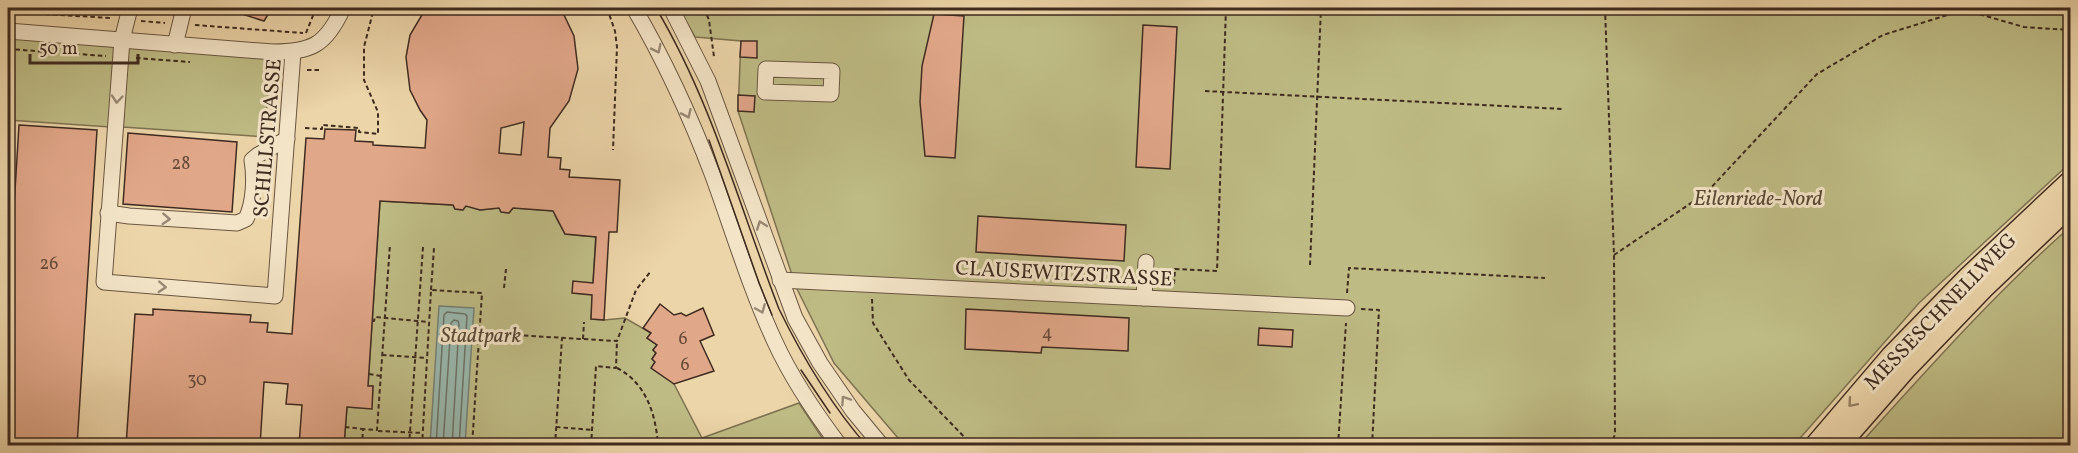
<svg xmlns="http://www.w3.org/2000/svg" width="2078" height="453" viewBox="0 0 2078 453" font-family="Vollkorn,serif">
<rect width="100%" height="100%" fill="#ecd5a9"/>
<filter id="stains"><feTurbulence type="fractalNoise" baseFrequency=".00333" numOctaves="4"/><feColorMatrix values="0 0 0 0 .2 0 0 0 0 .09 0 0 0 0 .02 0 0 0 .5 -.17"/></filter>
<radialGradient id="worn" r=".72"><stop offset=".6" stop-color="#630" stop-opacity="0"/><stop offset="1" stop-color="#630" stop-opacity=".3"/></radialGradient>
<g fill="#bebb84" stroke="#7e7352" stroke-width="1.5">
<polygon points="678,8 2070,8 2070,163 1919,303 1794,445 904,445 834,363 796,287 738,111 741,41 695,37"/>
<polygon points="8,38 115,46 110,127 8,120"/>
<polygon points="128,47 270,58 265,137 123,127"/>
<polygon points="380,201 453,205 455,209 462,210 467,205 480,210 499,208 501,212 509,213 513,208 556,211 555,216 565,234 585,236 590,231 596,231 591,319 604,320 625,318 651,333 647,338 657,345 653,350 656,353 652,359 674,384 702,438 799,403 827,445 344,446 347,407 363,408 372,405 373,386 368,386"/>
<path d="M2070,227V445H1859C1927,370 1994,294 2070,227Z"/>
</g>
<polygon fill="#99b8ae" stroke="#758075" stroke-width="1.5" points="439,306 474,308 465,445 430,445"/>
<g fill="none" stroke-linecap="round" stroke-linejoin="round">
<g stroke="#6c7267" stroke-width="1.5">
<polyline points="436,446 444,315 447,312 465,314 467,316 459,446"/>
<polyline points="443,446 451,323 454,320 458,321 459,324 452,446"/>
</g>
</g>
<g fill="#e1a789" stroke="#3e2b20" stroke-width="1.5" fill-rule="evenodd">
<polygon points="229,8 272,8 264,21 229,10"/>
<path d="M426,8H558L564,15L574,36L578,69L569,101L550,128L548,157L561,158L560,169L570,170L569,177L620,180L617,232H609L604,320L591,319L592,295L572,293L573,281L593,283L596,237L565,234L553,211L513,208L509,213L501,212L499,208L480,210L466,206L463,210L455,209L453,205L380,201L368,386H373L372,409L347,407L344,446H299L302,405L286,404L288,384L264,382L260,446H126L135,314L153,315V309L251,315L250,322L268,323L267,332L292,334L306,138L324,139L325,129L356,130L355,141L373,142V145L425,148L427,120L420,110L410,90L406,57L410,35ZM524,122L521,155L499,153L501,128Z"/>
<polygon points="934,14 964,16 955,158 925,156 920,102 922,66"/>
<polygon points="1143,25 1177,27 1170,169 1136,167"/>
<polygon points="741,41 757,41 757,58 740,57"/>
<polygon points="738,95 755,96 754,112 738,111"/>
<polygon points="19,125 97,130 77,446 8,446 8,305"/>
<polygon points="128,133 237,142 232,212 123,204"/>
<polygon points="978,216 1126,225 1124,261 976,252"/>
<polygon points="660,304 674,315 681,313 686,316 703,308 714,335 700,341 714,371 674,384 651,368 655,362 652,359 656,353 653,350 657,345 647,338 651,333 643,328"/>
<polygon points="966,309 1129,318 1128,351 1042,347 1041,353 965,349"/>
<polygon points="1259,328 1293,330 1292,347 1258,345"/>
</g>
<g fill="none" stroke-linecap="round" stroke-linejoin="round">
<defs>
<g id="minor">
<polyline points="130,8 122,40 104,282 275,296 293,52"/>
<path d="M634,8C665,61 691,118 713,176C733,231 750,288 775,342C792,379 815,413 840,446"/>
<polyline points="671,8 708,81 795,318 820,363 853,411 882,446"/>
<path d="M8,31L273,52C312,52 326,45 343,8"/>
<polyline points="175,45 184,8"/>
<polygon points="766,69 832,71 831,94 765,92"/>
<path d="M108,213L129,216L237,223L246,219C254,203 255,178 252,160L258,155L287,139"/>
<polyline points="780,280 1347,308"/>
<polyline points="1144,298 1146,262"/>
</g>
<g id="highway">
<polyline points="1816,446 1892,357 1970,277 2070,183"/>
<polyline points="1837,446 1906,367 1982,288 2070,204"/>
</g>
</defs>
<use href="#minor" stroke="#6a5642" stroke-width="17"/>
<use href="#highway" stroke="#3e2b20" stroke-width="25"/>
<g stroke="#3e2b20" stroke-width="2" stroke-dasharray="4.5 3" stroke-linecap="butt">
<polyline points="607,8 615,31 617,47 613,150"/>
<polyline points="704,8 709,20 714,57"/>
<polyline points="1605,8 1614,255 1615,434 1611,446"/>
<polyline points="1958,8 2024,27 2070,30"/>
<polyline points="8,12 111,18"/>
<polyline points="141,21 165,23"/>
<polyline points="195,25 303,33"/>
<polyline points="306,33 316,8"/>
<polyline points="8,49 106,56"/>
<polyline points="136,58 190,62"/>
<polyline points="307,70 320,70"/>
<polyline points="1205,91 1562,109"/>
<polyline points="305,128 322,129 322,125 359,128 359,132 378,134 378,112 364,80 364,47 374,8"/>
<polyline points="1614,255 1706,193 1817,74 1883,35 1970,8"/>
<polyline points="1310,265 1321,8"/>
<polyline points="1174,284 1175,269 1217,271 1226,8"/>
<polyline points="504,288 506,269"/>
<polyline points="431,290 434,248"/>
<polyline points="1347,293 1349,268 1545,278"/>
<polyline points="872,299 873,323 909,380 973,446"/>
<polyline points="1361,309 1379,310 1372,446"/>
<polyline points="372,321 374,321 375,317 428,322"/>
<polyline points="479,333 617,341 636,290 651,271"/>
<polyline points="583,339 584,322"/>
<polyline points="382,355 427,358"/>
<path d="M617,368C646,383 656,414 658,446"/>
<polyline points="369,374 381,376"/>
<polyline points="345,427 363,429"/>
<polyline points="556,427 592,430"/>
<polyline points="378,431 423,433"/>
<polyline points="362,446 363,429 377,430 390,244"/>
<polyline points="409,446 423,247"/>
<polyline points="422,446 431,290 482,293 472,446"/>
<polyline points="555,446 562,338"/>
<polyline points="591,446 596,366 616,368 617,341"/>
<polyline points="1338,446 1346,323"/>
</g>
<use href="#minor" stroke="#f3e4c7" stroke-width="15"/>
<use href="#highway" stroke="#ecd5a9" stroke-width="22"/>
<g stroke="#3e2b20" stroke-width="1.5">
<path d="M656,8C712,102 740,208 779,309C803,358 831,405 867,446"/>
<polyline points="709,140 759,283 772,315"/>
<polyline points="801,370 830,413"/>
</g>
</g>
<defs><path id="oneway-chevron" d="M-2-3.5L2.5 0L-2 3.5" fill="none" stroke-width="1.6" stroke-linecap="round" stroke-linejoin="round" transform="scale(1.5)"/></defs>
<g stroke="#988874">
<use href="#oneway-chevron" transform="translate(657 49) rotate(64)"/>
<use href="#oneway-chevron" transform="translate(117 99) rotate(95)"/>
<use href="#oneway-chevron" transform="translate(687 114) rotate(66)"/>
<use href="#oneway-chevron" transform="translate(166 219) rotate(4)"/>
<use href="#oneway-chevron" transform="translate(761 225) rotate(-110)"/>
<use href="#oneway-chevron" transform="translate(162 287) rotate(3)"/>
<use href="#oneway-chevron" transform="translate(761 309) rotate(67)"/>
<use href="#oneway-chevron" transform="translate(845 400) rotate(-124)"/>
</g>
<use stroke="#958064" href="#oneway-chevron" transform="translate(1852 403) rotate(131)"/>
<g text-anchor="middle" stroke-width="6" stroke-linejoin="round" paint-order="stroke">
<g font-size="18" fill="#674a3a">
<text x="181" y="169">28</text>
<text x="49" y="269">26</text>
<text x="1047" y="338">4</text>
<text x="683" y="344">6</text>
<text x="685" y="370">6</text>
<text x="197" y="385">30</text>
</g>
<g font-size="21" fill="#3e2b20" stroke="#f3e4c7">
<text transform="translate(267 138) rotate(-85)" y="7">SCHILLSTRASSE</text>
<text transform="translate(1064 273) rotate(3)" y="7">CLAUSEWITZSTRASSE</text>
<text transform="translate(1940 311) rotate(-46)" y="7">MESSESCHNELLWEG</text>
</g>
<g font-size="21" font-style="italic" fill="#584834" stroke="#f3e4c7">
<text x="1758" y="205">Eilenriede-Nord</text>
<text x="481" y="342">Stadtpark</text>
</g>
</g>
<rect width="2078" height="453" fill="none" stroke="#ecd5a9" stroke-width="30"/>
<rect x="9" y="9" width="2060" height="435" fill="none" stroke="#3e2b20" stroke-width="3"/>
<rect x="15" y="15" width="2048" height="423" fill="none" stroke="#3e2b20" stroke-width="1.5"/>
<path d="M30 54v9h108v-9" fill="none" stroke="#3e2b20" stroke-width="3"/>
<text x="39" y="54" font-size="18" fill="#3e2b20" stroke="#f3e4c7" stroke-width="4.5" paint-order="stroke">50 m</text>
<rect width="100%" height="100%" filter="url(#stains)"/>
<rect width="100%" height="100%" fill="url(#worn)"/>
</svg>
